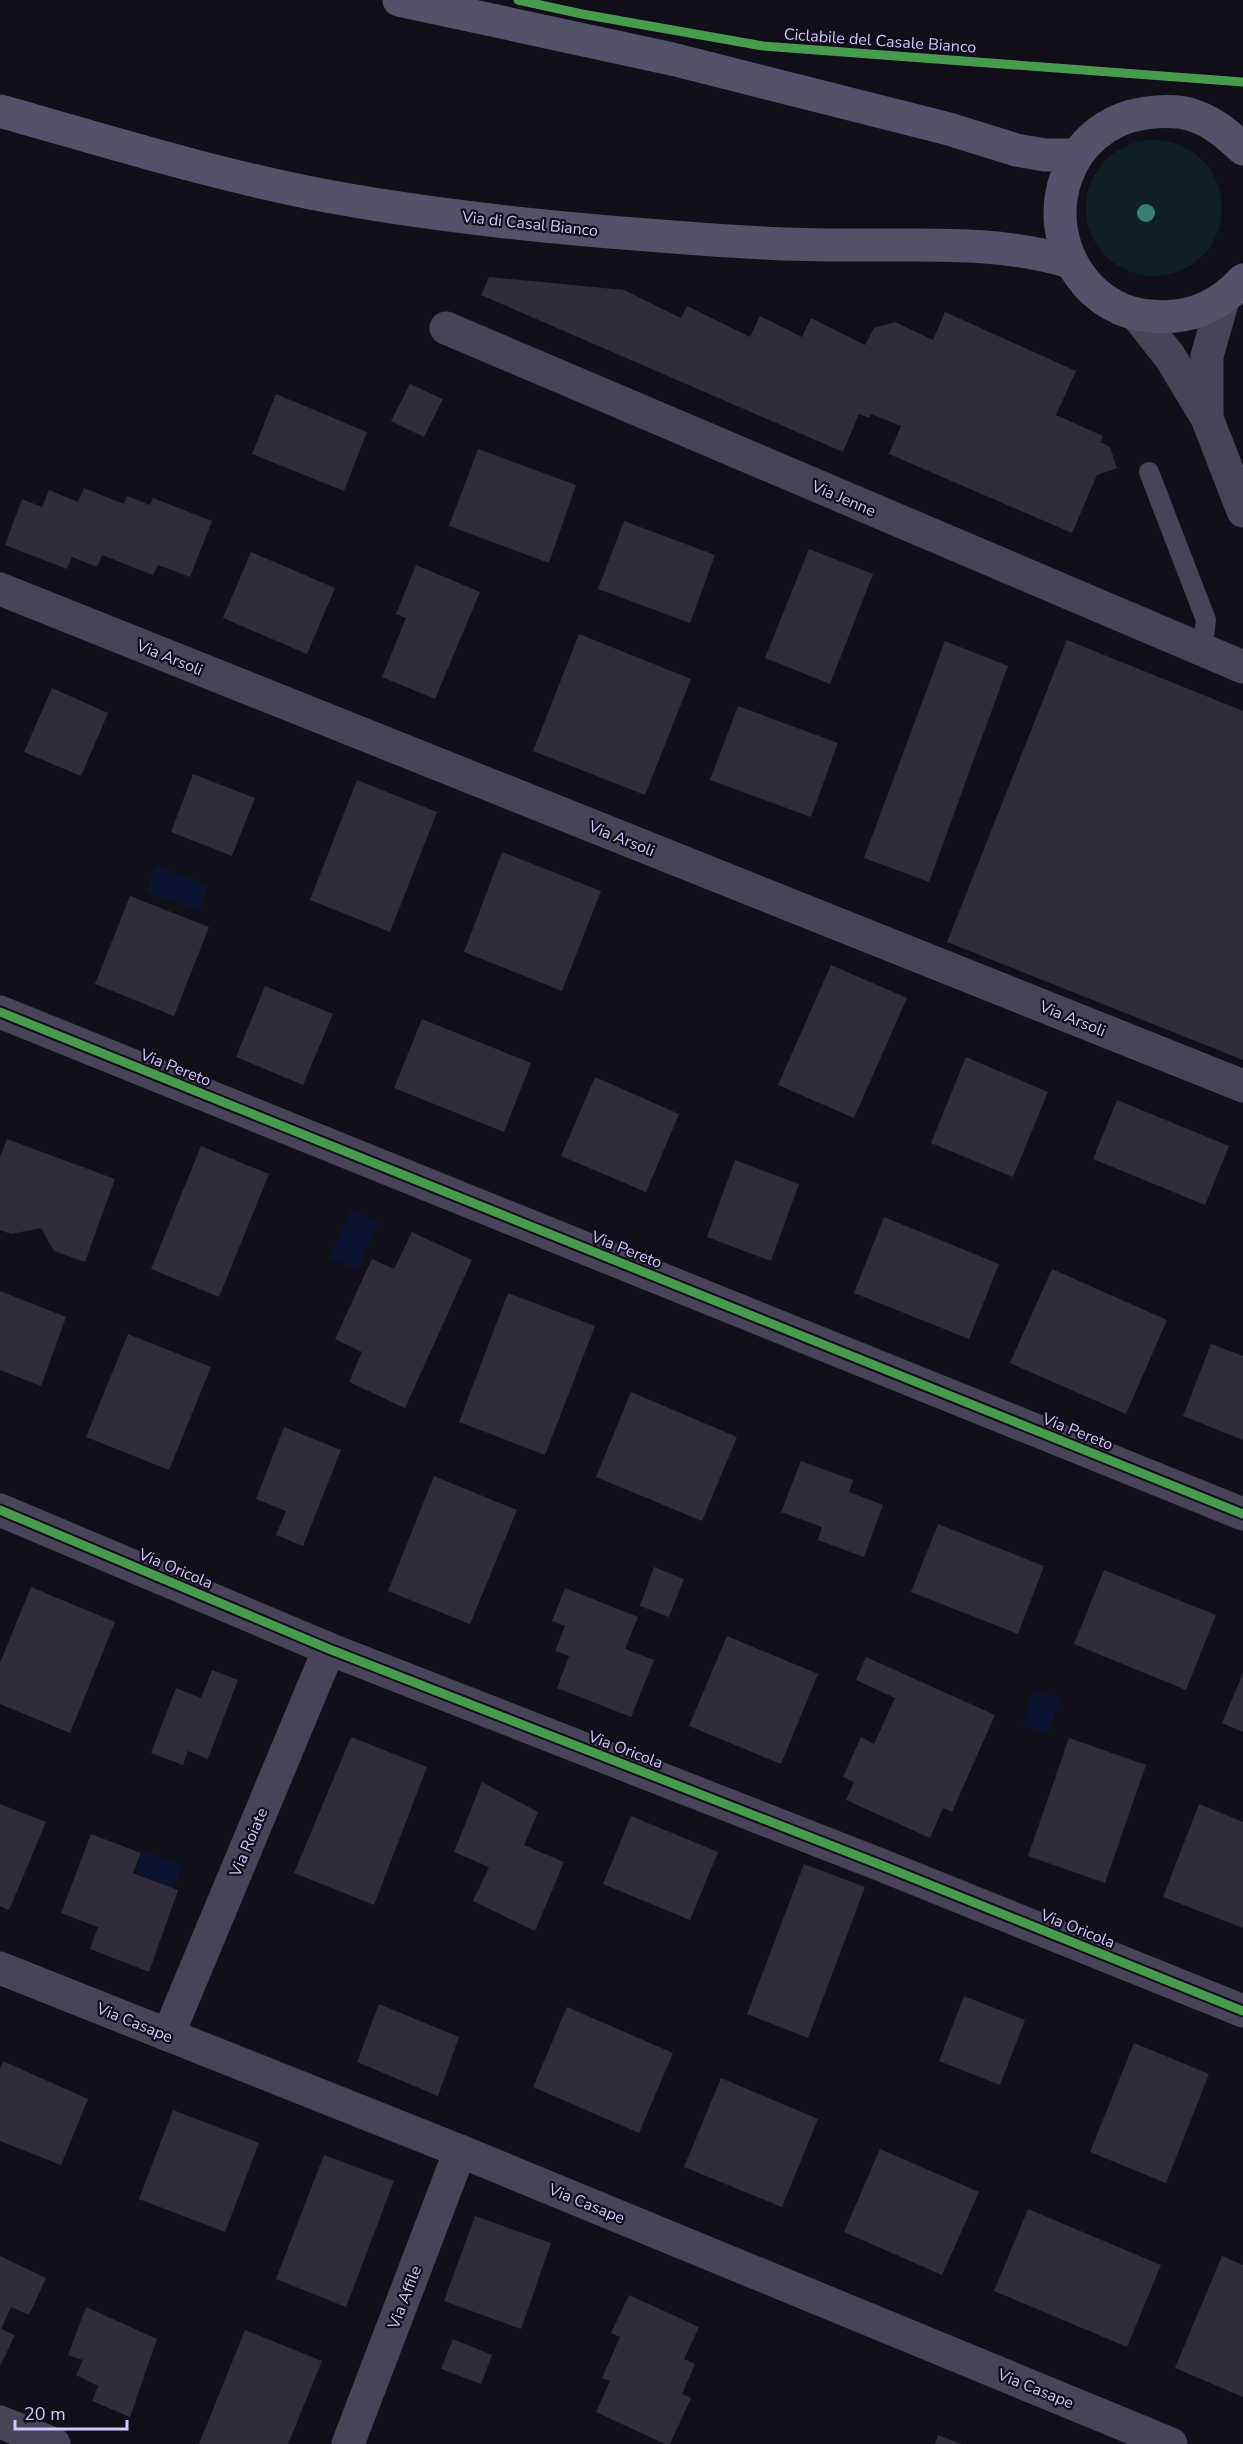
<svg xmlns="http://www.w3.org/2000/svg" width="1243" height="2444" viewBox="0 0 1243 2444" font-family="'Nunito Sans',sans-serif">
<rect width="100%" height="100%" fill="#111018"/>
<circle fill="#0f2022" cx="1154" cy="208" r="68"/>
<g fill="#0b1532">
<polygon points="156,866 208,885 199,911 147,892"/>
<polygon points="351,1210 378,1222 357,1270 330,1257"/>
<polygon points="1034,1690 1060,1699 1048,1734 1022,1725"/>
<polygon points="144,1851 182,1866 174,1888 135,1873"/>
</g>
<g fill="#302c3a">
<polygon points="489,277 624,290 681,318 687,306 750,337 760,316 802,337 811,318 865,345 874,328 895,322 933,340 945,312 1076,371 1056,415 1103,436 1100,442 1110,447 1117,468 1097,475 1072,533 889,454 901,426 871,414 869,418 859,414 843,452 481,295"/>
<polygon points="410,384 443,399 424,437 391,421"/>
<polygon points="276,394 367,432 344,491 252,454"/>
<polygon points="478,449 576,485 549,563 449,526"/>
<polygon points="84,488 124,504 127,496 150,505 153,498 212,521 190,577 158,565 153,575 102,555 97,567 72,557 67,569 5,545 22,499 42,507 49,490 78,502"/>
<polygon points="624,521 715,555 690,623 598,589"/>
<polygon points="809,549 873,574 830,684 765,658"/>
<polygon points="251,552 335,588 307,654 223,618"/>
<polygon points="416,565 480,592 435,699 382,677 406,618 396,614"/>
<polygon points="579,634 691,679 645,795 533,751"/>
<polygon points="1067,640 1243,711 1243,1060 947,942"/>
<polygon points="945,641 1008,666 929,882 864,858"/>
<polygon points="52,688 108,713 81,776 24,752"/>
<polygon points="738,706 838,743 811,817 710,780"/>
<polygon points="193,774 255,798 232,856 171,832"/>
<polygon points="357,780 437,812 390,932 310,900"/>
<polygon points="502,852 601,891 562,991 464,952"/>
<polygon points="130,896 209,927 174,1016 95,984"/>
<polygon points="831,965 907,998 854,1118 778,1085"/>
<polygon points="265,986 333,1014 303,1085 236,1057"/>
<polygon points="422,1019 531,1063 504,1132 394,1088"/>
<polygon points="966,1057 1048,1092 1013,1177 931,1143"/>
<polygon points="595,1077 679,1114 646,1192 561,1156"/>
<polygon points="1117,1100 1229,1146 1205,1205 1093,1159"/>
<polygon points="7,1139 115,1179 85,1262 54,1251 41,1228 11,1234 0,1230 0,1157"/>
<polygon points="201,1146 269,1174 219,1297 151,1269"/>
<polygon points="735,1160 799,1184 771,1261 707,1237"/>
<polygon points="884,1217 999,1264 969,1339 854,1293"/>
<polygon points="412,1232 472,1260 405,1408 349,1382 362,1352 335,1339 372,1259 394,1269"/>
<polygon points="1052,1269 1167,1320 1126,1414 1010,1363"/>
<polygon points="0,1291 66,1317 41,1386 0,1370"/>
<polygon points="508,1293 595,1326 545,1455 459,1422"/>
<polygon points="128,1334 211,1367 169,1470 86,1437"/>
<polygon points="1211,1344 1243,1356 1243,1440 1183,1416"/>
<polygon points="631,1392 737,1437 702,1521 596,1477"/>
<polygon points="284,1427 341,1450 303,1546 276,1535 286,1511 256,1499"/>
<polygon points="801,1461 853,1480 849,1492 883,1505 864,1557 818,1540 822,1527 781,1512"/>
<polygon points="434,1476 517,1510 470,1624 388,1591"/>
<polygon points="938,1524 1044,1566 1018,1634 911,1592"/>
<polygon points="654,1567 684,1579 669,1617 640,1606"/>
<polygon points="1104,1570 1216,1615 1186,1690 1074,1644"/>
<polygon points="31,1587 115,1622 70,1733 0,1704 0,1663"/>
<polygon points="565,1588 638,1617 625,1649 654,1660 631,1717 557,1688 569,1656 555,1651 565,1626 552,1621"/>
<polygon points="727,1636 818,1674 781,1764 689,1726"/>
<polygon points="866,1657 995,1715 952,1812 943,1808 930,1838 846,1800 854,1782 843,1777 861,1737 874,1744 895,1698 856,1680"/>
<polygon points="212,1670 238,1680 208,1759 188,1751 183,1765 151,1753 176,1688 201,1698"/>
<polygon points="1243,1673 1243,1732 1222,1723"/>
<polygon points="351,1737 427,1767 374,1905 294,1873"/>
<polygon points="1069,1738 1146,1765 1105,1883 1028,1856"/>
<polygon points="482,1782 538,1812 524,1845 564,1862 535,1931 473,1901 489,1867 454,1852"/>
<polygon points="0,1804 46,1822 9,1910 0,1906"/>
<polygon points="1199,1804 1243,1822 1243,1928 1163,1897"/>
<polygon points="631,1816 718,1852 690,1920 603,1884"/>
<polygon points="91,1834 141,1853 133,1873 178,1890 149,1972 90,1949 98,1927 61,1913"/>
<polygon points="804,1864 865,1887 808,2038 747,2014"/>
<polygon points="964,1996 1025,2020 1000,2085 939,2061"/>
<polygon points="379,2004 459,2037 438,2096 357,2062"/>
<polygon points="567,2007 673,2053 639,2133 533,2087"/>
<polygon points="1134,2043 1209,2074 1166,2183 1090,2152"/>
<polygon points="3,2061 88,2099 61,2165 0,2141 0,2069"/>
<polygon points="721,2078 818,2119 782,2207 684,2167"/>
<polygon points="173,2110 259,2143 225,2232 139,2199"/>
<polygon points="880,2149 979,2192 942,2275 844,2232"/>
<polygon points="324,2155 394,2181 346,2307 276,2279"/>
<polygon points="1028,2209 1161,2265 1127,2347 994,2291"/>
<polygon points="475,2216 551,2243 521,2329 444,2301"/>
<polygon points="0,2256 46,2278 29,2315 11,2307 1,2329 15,2335 0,2366"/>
<polygon points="1222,2256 1243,2265 1243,2397 1175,2368"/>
<polygon points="629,2295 699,2327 684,2359 695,2364 682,2394 691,2398 670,2444 665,2444 596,2412 610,2381 602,2378 620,2337 611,2333"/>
<polygon points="86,2307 157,2339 130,2417 92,2401 98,2386 76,2375 83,2360 68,2355"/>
<polygon points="245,2330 322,2361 288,2444 199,2444"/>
<polygon points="453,2339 492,2355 481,2384 441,2369"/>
<polygon points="938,2435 962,2444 935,2444"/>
</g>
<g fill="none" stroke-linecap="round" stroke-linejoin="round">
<polyline stroke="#474459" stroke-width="20" points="1149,472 1206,620 1202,651"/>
<g stroke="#474459" stroke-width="33">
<polyline points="1137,315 1170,357 1207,418 1243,511"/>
<polyline points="446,328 1243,667"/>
<polyline points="1207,414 1207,356 1223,300"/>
<polyline points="0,589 1243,1086"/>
<polyline points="0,1012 1243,1514"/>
<polyline points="0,1510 329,1649 881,1865 1243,2011"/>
<polyline points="0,1968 460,2151 1171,2444"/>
<polyline points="168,2035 329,1649"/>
<polyline points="0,2422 54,2444"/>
<polyline points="348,2444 460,2151"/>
</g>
<g stroke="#54516b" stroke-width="33">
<polyline points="399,0 672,59 949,129 1016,150 1045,155 1077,155"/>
<path d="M0,111C103,140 206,172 311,193C430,216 553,228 674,237C732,242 790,245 848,245C922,246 998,240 1070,262"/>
<path d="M1243,149C1228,135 1215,123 1195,116C1179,110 1162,111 1146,113C1066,124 1036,216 1081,277C1097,299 1122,314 1150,316C1186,320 1218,308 1243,280"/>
</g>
<defs>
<g id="cycleway">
<polyline points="518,0 582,14 763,46 1243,82"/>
<polyline points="0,1012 1243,1514"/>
<polyline points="0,1510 329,1649 881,1865 1243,2011"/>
</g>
</defs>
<use href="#cycleway" stroke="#100c1b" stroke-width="13"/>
<use href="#cycleway" stroke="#469c4c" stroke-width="9"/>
</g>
<circle fill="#397d77" cx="1146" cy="213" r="9"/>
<g text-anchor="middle" stroke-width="4.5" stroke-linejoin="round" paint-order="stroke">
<g font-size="16" fill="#d3c8fc" stroke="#100c1b">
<text transform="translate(880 40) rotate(4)" y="6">Ciclabile del Casale Bianco</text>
<text transform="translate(530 223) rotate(6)" y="6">Via di Casal Bianco</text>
<text transform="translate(844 498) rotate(23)" y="6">Via Jenne</text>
<text transform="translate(170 657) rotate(22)" y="6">Via Arsoli</text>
<text transform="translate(622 838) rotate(22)" y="6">Via Arsoli</text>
<text transform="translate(1073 1018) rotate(22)" y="6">Via Arsoli</text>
<text transform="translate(176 1067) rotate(22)" y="6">Via Pereto</text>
<text transform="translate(627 1249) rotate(22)" y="6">Via Pereto</text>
<text transform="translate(1078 1431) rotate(22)" y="6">Via Pereto</text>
<text transform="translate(176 1568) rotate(23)" y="6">Via Oricola</text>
<text transform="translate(626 1749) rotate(21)" y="6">Via Oricola</text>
<text transform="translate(248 1842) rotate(-67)" y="6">Via Roiate</text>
<text transform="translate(1078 1928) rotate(22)" y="6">Via Oricola</text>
<text transform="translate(135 2022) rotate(22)" y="6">Via Casape</text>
<text transform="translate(587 2203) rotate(22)" y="6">Via Casape</text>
<text transform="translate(404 2297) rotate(-69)" y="6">Via Affile</text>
<text transform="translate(1036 2388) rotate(22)" y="6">Via Casape</text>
</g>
</g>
<path d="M15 2420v9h112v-9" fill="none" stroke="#d3c8fc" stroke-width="3"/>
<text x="24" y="2420" font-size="18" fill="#d3c8fc" stroke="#100c1b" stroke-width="4.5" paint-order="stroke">20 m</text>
</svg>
